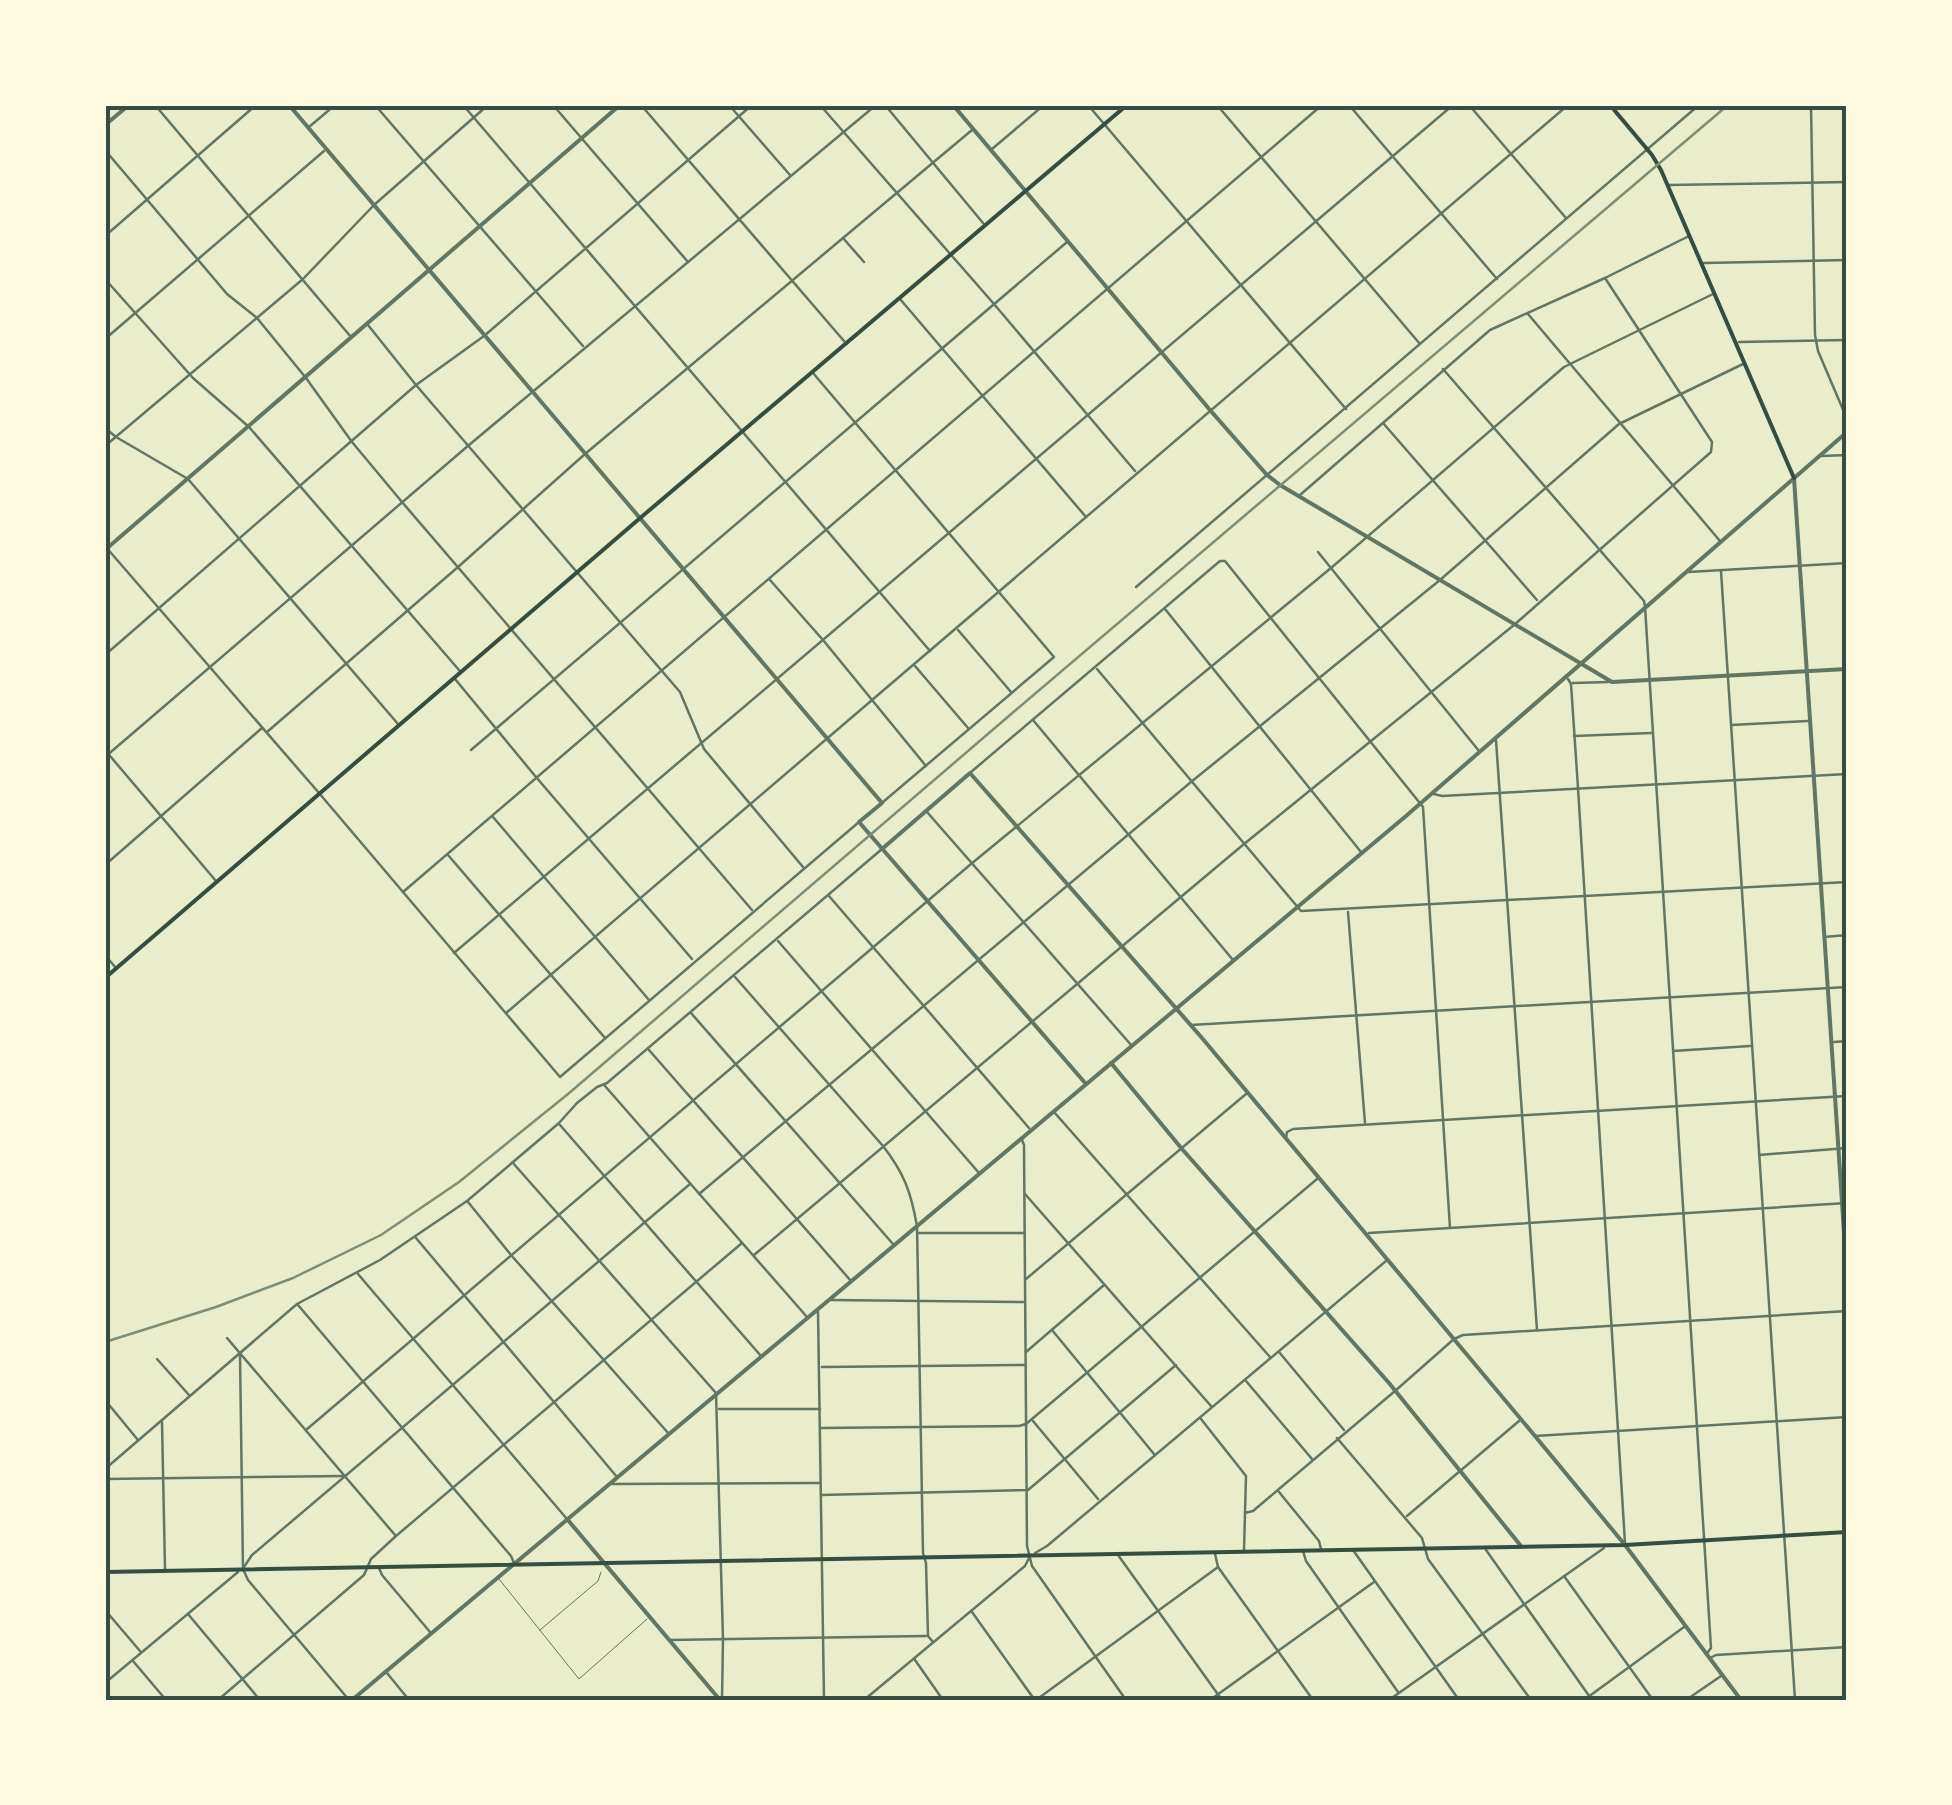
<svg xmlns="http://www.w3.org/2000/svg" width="1952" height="1805" viewBox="0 0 1952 1805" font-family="'Exo 2',sans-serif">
<rect width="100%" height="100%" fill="#e9edc9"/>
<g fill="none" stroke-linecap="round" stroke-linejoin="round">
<g stroke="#617663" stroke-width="1">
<polyline points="499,1579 579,1679 647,1619"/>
<polyline points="540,1630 598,1581 601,1572"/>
</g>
<g stroke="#617663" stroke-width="2.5">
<polyline points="155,105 351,337"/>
<polyline points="375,105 583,346"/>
<polyline points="463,105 930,651"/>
<polyline points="553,105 688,262"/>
<polyline points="641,105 844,341"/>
<polyline points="729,105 790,175"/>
<polyline points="820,105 994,304 1135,471"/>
<polyline points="885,105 983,223"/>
<polyline points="1088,105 1346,409"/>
<polyline points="1217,105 1420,344"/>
<polyline points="1349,105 1497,279"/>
<polyline points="1469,105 1566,218"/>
<polyline points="1811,105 1815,335 1818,351 1847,419"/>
<polyline points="1741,106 1767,105"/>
<polyline points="309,127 335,105"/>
<polyline points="992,149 1044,105"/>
<polyline points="105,150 227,294 257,318 306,378 352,442 402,502 752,910"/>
<polyline points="1669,185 1847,182"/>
<polyline points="105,236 256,105"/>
<polyline points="843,238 864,262"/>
<polyline points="1704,263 1847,260"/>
<polyline points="105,279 193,378 249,427 459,670"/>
<polyline points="900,299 1086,517"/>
<polyline points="1528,314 1720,541"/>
<polyline points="368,325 416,385 680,692 704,749 803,867"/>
<polyline points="105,339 324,151"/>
<polyline points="1739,342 1847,340"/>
<polyline points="1443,369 1644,601 1645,607 1711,1648 1708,1652"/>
<polyline points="813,373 1054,657 883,802"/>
<polyline points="1383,423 1537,600"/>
<polyline points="105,428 116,437 188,479 398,724"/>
<polyline points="105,446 303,279 374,205 488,105"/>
<polyline points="1821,456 1847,455"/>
<polyline points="1300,495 1490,330 1605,278 1689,236"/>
<polyline points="105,546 319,793 560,1077 859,822"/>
<polyline points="1318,552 1479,751"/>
<polyline points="1721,571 1795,1700"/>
<polyline points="1688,572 1847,563"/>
<polyline points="770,580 823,640 926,766"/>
<polyline points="1136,587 1699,105"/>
<polyline points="1165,609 1361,852"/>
<polyline points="958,630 1011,692"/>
<polyline points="105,655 416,385 484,336 752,105"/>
<polyline points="915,666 968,728"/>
<polyline points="1097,669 1301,911 1847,882"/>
<polyline points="455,679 536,777 692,959"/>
<polyline points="1568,679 1571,684 1578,788 1625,1543"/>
<polyline points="1573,683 1609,682"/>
<polyline points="1033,720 1233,960"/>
<polyline points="1731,725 1808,721"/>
<polyline points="267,732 458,567 585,454 972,130"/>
<polyline points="1574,736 1651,733"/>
<polyline points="1496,740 1537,1330"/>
<polyline points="105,750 216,881"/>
<polyline points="471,750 1067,242"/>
<polyline points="105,757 469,445 876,105"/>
<polyline points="971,772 1220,561 1225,561 1423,807 1450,1228"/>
<polyline points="1434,794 1442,796 1847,774"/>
<polyline points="927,812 1132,1046"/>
<polyline points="493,817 649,1000"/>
<polyline points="448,855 605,1038"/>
<polyline points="105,865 262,728"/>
<polyline points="403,892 1322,105"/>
<polyline points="829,896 1029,1128"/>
<polyline points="1348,912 1365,1123"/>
<polyline points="1824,937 1847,935"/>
<polyline points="778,941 979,1173"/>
<polyline points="454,953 1453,105"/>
<polyline points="105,955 116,968"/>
<path d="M735,977L883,1146C904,1173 911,1192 917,1226L923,1553L926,1563L928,1636L933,1642"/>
<polyline points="506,1013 1568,105"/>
<polyline points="691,1013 893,1244"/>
<polyline points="1191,1025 1847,987"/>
<polyline points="1834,1042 1847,1041"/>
<polyline points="649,1050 851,1281"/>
<polyline points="1673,1051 1750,1046"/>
<polyline points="605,1086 807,1317"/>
<polyline points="1054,1112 1270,1357"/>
<polyline points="560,1125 761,1356"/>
<polyline points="1286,1138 1287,1132 1293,1129 1847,1096"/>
<polyline points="1022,1140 1024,1145 1027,1546 1032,1566 1126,1700"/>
<polyline points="1759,1155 1847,1148"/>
<polyline points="513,1163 716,1393 723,1639 722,1700"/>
<polyline points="699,1194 1191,782 1440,580 1619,424 1743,364"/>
<polyline points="1025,1194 1211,1406"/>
<polyline points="468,1202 511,1255 669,1434"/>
<polyline points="919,1233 1024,1233"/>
<polyline points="1369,1233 1847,1203"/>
<polyline points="416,1238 617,1477"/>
<polyline points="754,1255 1244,844 1514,625 1711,452 1712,442 1605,278"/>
<polyline points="358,1274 567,1519"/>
<polyline points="1026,1279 1246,1094"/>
<polyline points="831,1300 1023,1302"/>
<polyline points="298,1305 511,1556 514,1563"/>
<polyline points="818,1312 824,1700"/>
<polyline points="1052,1330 1154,1454"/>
<polyline points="227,1338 395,1535"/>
<polyline points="1026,1352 1104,1285"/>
<polyline points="1279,1352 1344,1430"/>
<polyline points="240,1355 243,1569 248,1580 349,1700"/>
<polyline points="157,1359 189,1395"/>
<polyline points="822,1367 1024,1365"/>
<polyline points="1246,1381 1312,1459"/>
<polyline points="105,1400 138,1440"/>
<polyline points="719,1409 820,1409"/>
<polyline points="1201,1419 1246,1476 1244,1550"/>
<polyline points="1033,1421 1098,1499"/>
<polyline points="162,1422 165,1569"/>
<polyline points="821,1428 1019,1426 1026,1424 1317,1179"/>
<polyline points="306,1430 971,864 1331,568 1564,367 1713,294"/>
<polyline points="1535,1436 1847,1417"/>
<polyline points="1337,1438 1422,1538 1428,1559 1531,1700"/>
<polyline points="105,1469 297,1304 380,1260 467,1201 559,1123 577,1103 597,1087 607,1083 882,849"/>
<polyline points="105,1479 343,1476"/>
<polyline points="612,1484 819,1483"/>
<polyline points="1279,1492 1319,1541 1321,1549"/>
<polyline points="821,1495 1028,1490 1176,1365"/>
<polyline points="1245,1513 1253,1511 1395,1391 1454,1339 1463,1335 1847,1311"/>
<polyline points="1407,1516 1519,1421"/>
<polyline points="1353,1550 1459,1700"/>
<polyline points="1486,1550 1592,1700"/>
<polyline points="1303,1551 1306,1561 1398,1692"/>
<polyline points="1035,1553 1047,1546 1386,1261"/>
<polyline points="1215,1554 1218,1567 1313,1700"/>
<polyline points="1118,1555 1222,1700"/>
<polyline points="244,1567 252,1555 690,1184"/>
<polyline points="379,1568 382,1575 430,1632"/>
<polyline points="1564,1576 1653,1700"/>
<polyline points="105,1610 140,1651"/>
<polyline points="972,1612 1034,1699"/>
<polyline points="188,1614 260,1700"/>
<polyline points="669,1640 926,1636"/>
<polyline points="1710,1658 1716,1655 1847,1647"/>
<polyline points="915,1660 943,1700"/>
<polyline points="133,1661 166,1700"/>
<polyline points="387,1673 409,1700"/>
<polyline points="105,1683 238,1572"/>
<polyline points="218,1700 364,1575 371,1559 396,1536 742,1243"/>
<polyline points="864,1700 1025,1566 1029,1558"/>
<polyline points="1036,1700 1218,1567"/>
<polyline points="1210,1700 1374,1582"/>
<polyline points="1389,1700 1604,1548"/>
<polyline points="1584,1700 1684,1627"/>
<polyline points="1686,1700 1721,1676"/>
</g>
<g stroke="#617663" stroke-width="4">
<polyline points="289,105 882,803 859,822 1086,1084"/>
<polyline points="953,105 1210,410 1267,475 1280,485 1612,682 1847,669"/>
<polyline points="105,125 129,105"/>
<polyline points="1794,478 1847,1278"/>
<polyline points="105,550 620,105"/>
<polyline points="882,849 970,773 1202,1038 1535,1436 1625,1545 1741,1700"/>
<polyline points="1111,1063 1182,1149 1389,1383 1521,1546"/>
<polyline points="567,1519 720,1700"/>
<polyline points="352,1700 1406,816 1847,432"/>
</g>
<g stroke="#344e41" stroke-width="4">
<polyline points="1610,105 1652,155 1661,170 1794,478"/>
<polyline points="105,978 639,519 1127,105"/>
<polyline points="105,1572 1625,1545 1847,1532"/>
</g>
<polyline stroke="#7c8e77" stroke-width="2.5" points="105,1342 216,1307 293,1278 381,1235 459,1182 568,1094 1010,715 1728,105"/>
</g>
<rect width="1952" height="1805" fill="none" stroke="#fefae0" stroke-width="215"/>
<rect x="108" y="108" width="1736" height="1590" fill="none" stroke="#344e41" stroke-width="4"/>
</svg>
